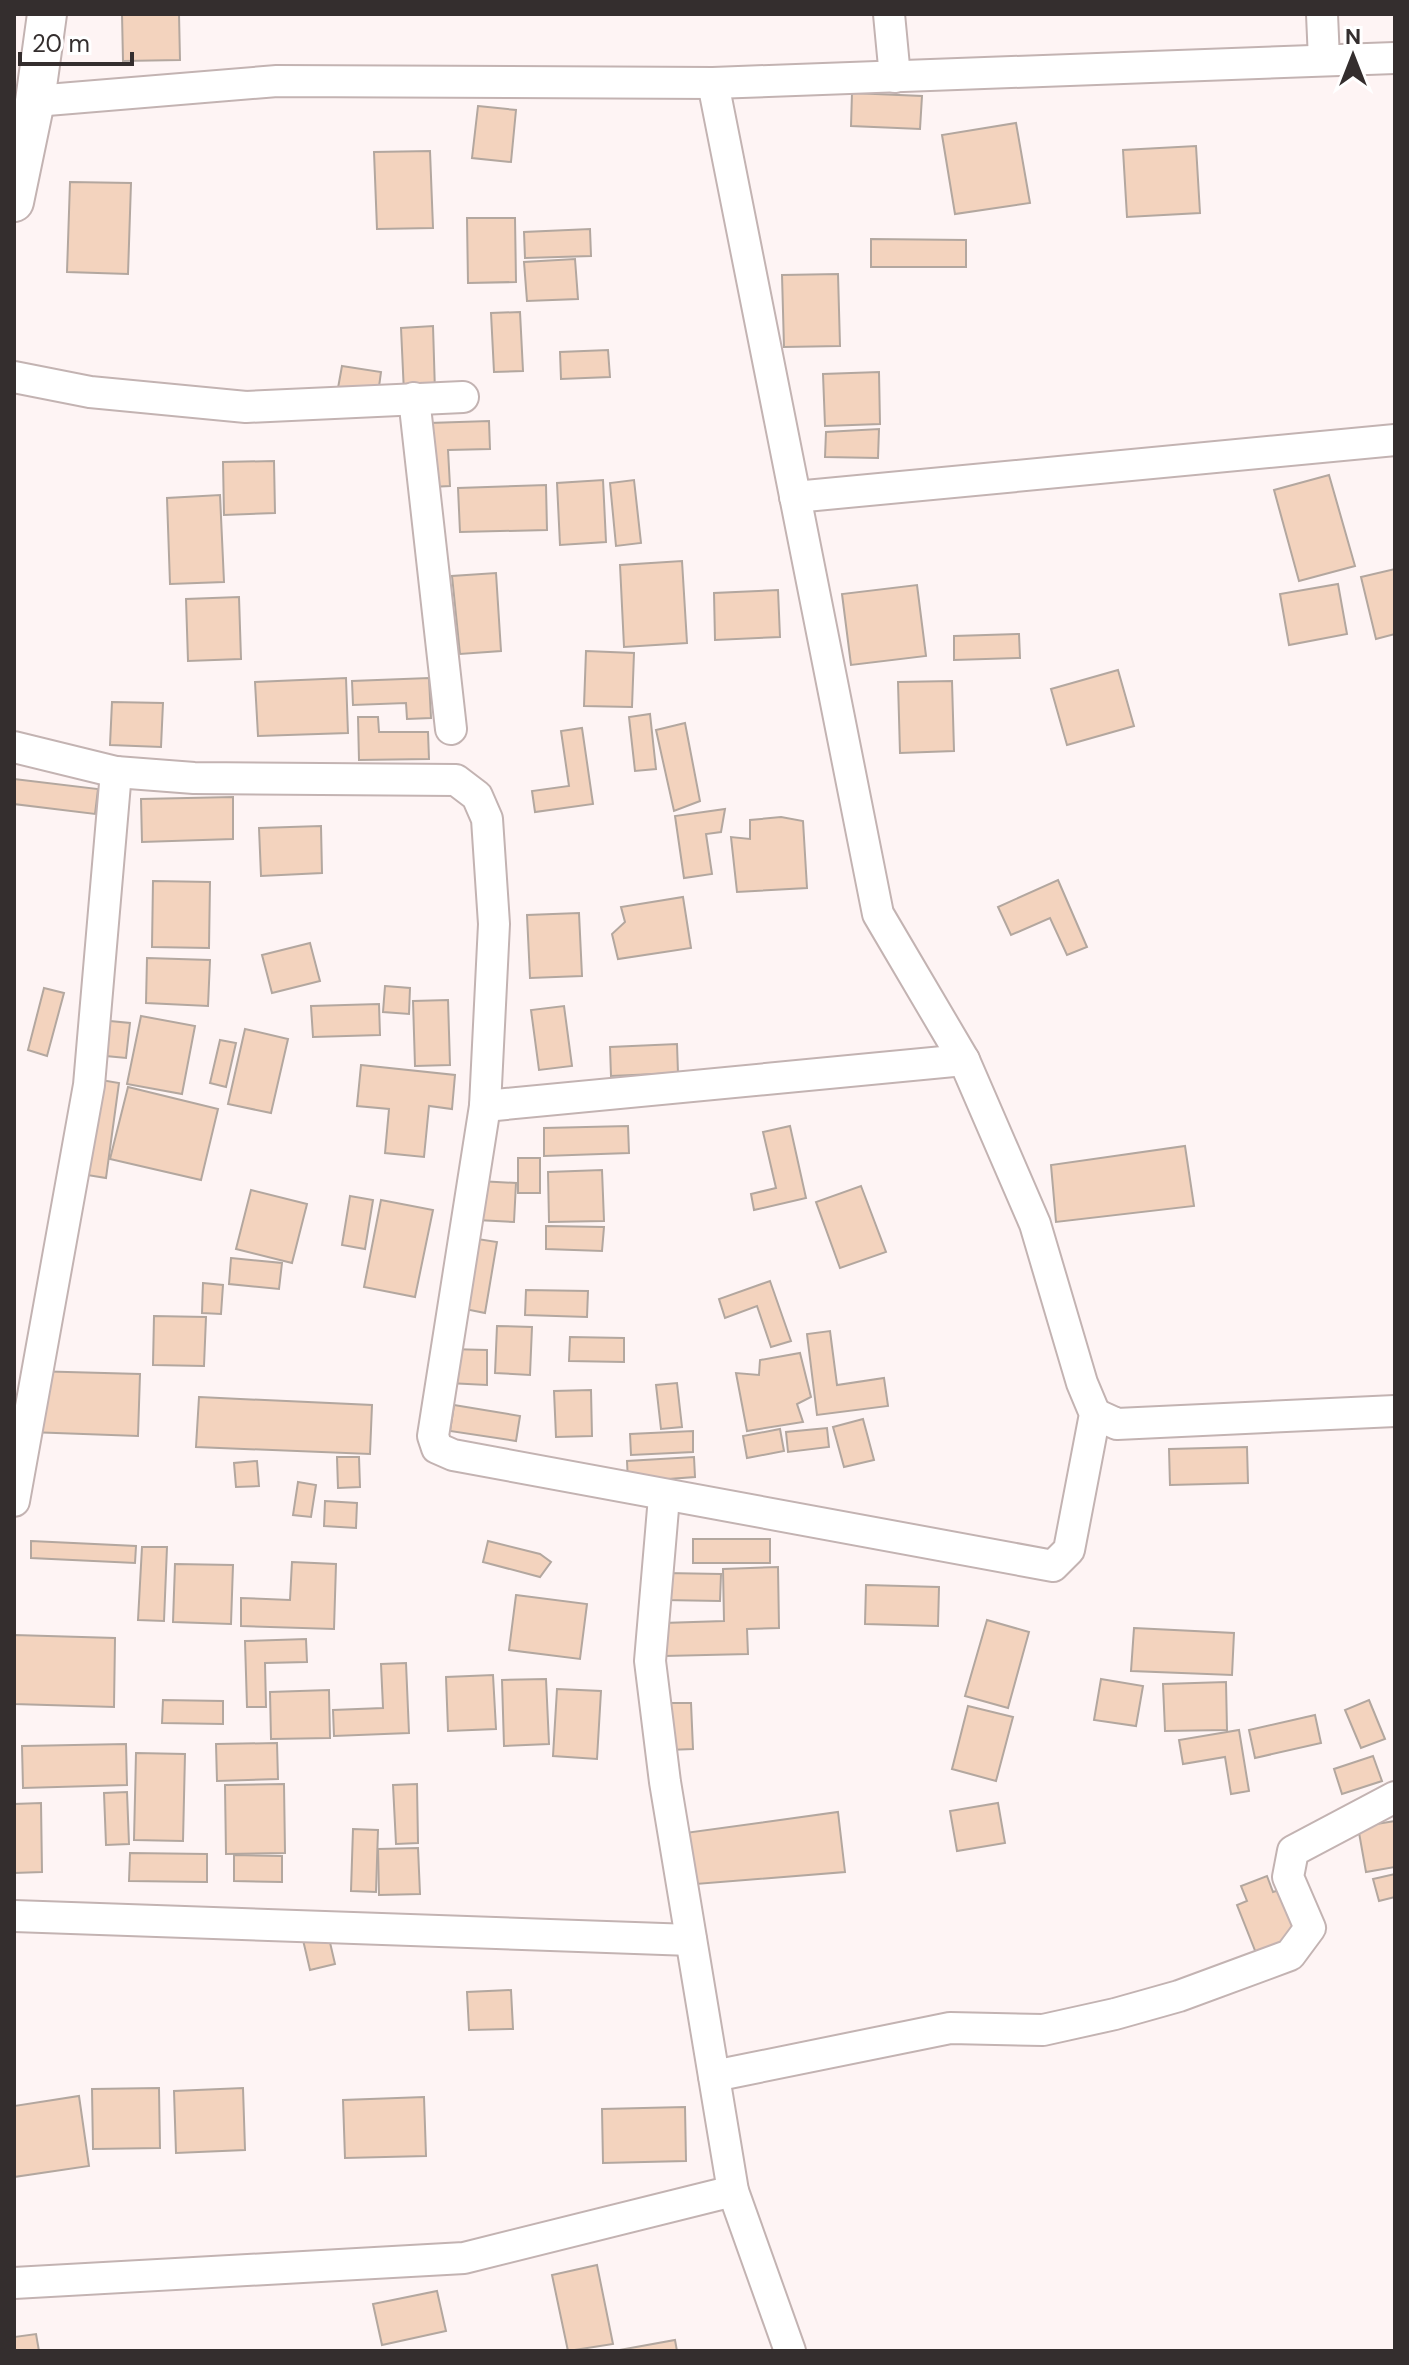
<svg xmlns="http://www.w3.org/2000/svg" width="1409" height="2365" viewBox="0 0 1409 2365" font-family="'DM Sans',sans-serif">
<rect width="100%" height="100%" fill="#fef4f4"/>
<g fill="#f3d3be" stroke="#b3a79f" stroke-width="2">
<polygon points="122,14 179,14 180,60 123,61"/>
<polygon points="852,93 922,96 920,129 851,126"/>
<polygon points="478,106 516,110 511,162 472,158"/>
<polygon points="1016,123 1030,203 955,214 942,135"/>
<polygon points="1196,146 1200,213 1127,217 1123,150"/>
<polygon points="430,151 433,228 377,229 374,152"/>
<polygon points="70,182 131,183 128,274 67,272"/>
<polygon points="467,218 515,218 516,282 468,283"/>
<polygon points="590,229 591,256 525,258 524,232"/>
<polygon points="871,239 966,240 966,267 871,267"/>
<polygon points="575,259 578,299 527,301 524,262"/>
<polygon points="838,274 840,346 784,347 782,275"/>
<polygon points="520,312 523,371 494,372 491,313"/>
<polygon points="433,326 435,392 404,393 401,328"/>
<polygon points="608,350 610,377 561,379 560,352"/>
<polygon points="342,366 381,372 378,394 338,388"/>
<polygon points="879,372 880,424 825,426 823,374"/>
<polygon points="489,421 490,449 448,450 450,486 431,487 429,423"/>
<polygon points="879,429 878,458 825,457 826,432"/>
<polygon points="274,461 275,513 224,515 223,462"/>
<polygon points="1329,475 1355,566 1299,581 1274,490"/>
<polygon points="603,480 606,542 560,545 557,483"/>
<polygon points="634,480 641,543 616,546 610,483"/>
<polygon points="546,485 547,530 460,532 458,488"/>
<polygon points="220,495 224,582 170,584 167,498"/>
<polygon points="682,561 687,643 624,647 620,565"/>
<polygon points="1395,569 1395,634 1376,639 1361,577"/>
<polygon points="496,573 501,651 460,654 452,576"/>
<polygon points="1338,584 1347,634 1289,645 1280,594"/>
<polygon points="917,585 926,656 851,665 842,594"/>
<polygon points="778,590 780,637 715,640 714,593"/>
<polygon points="239,597 241,659 188,661 186,599"/>
<polygon points="1019,634 1020,658 954,660 954,636"/>
<polygon points="586,651 634,653 632,707 584,706"/>
<polygon points="1118,670 1134,726 1067,745 1051,689"/>
<polygon points="346,678 348,733 258,736 255,682"/>
<polygon points="429,678 431,718 407,719 406,703 353,705 352,681"/>
<polygon points="952,681 954,751 900,753 898,682"/>
<polygon points="112,702 163,703 161,747 110,745"/>
<polygon points="650,714 656,769 635,771 629,717"/>
<polygon points="358,717 378,717 379,732 428,732 429,759 359,760"/>
<polygon points="685,723 700,801 674,811 656,730"/>
<polygon points="582,728 593,804 535,812 532,791 569,786 561,731"/>
<polygon points="14,779 98,789 95,814 14,804"/>
<polygon points="233,797 233,839 142,842 141,799"/>
<polygon points="725,809 721,832 706,834 712,874 684,878 675,816"/>
<polygon points="781,817 803,821 807,888 737,892 731,837 750,839 750,820"/>
<polygon points="321,826 322,873 261,876 259,828"/>
<polygon points="1058,880 1087,947 1067,955 1050,918 1011,935 998,907"/>
<polygon points="153,881 210,882 209,948 152,947"/>
<polygon points="683,897 691,948 618,959 612,934 625,922 621,907"/>
<polygon points="579,913 582,976 530,978 527,915"/>
<polygon points="310,943 320,981 272,993 262,955"/>
<polygon points="147,958 210,960 208,1006 146,1003"/>
<polygon points="385,986 410,988 409,1014 383,1012"/>
<polygon points="44,988 64,993 47,1056 28,1050"/>
<polygon points="448,1000 450,1065 415,1066 413,1001"/>
<polygon points="379,1004 380,1035 313,1037 311,1006"/>
<polygon points="564,1006 572,1066 539,1070 531,1010"/>
<polygon points="141,1016 195,1026 182,1094 127,1084"/>
<polygon points="110,1021 130,1023 126,1058 106,1056"/>
<polygon points="245,1029 288,1039 271,1113 228,1104"/>
<polygon points="220,1040 236,1043 226,1087 210,1083"/>
<polygon points="677,1044 678,1073 611,1076 610,1047"/>
<polygon points="361,1065 455,1075 452,1109 429,1106 424,1157 385,1153 389,1109 357,1106"/>
<polygon points="95,1079 119,1083 106,1178 81,1174"/>
<polygon points="128,1087 218,1109 201,1180 110,1159"/>
<polygon points="628,1126 629,1153 544,1156 544,1128"/>
<polygon points="790,1126 806,1198 754,1210 751,1194 776,1188 763,1132"/>
<polygon points="1185,1146 1194,1206 1056,1222 1051,1165"/>
<rect x="518" y="1158" width="22" height="35"/>
<polygon points="602,1170 604,1221 549,1222 548,1172"/>
<polygon points="479,1181 516,1183 514,1222 477,1220"/>
<polygon points="861,1186 886,1252 840,1268 816,1202"/>
<polygon points="251,1190 307,1204 292,1263 236,1249"/>
<polygon points="350,1196 373,1200 365,1249 342,1245"/>
<polygon points="381,1200 433,1210 415,1297 364,1287"/>
<polygon points="546,1226 604,1227 602,1251 546,1249"/>
<polygon points="471,1238 497,1242 485,1313 460,1308"/>
<polygon points="231,1258 282,1263 279,1289 229,1284"/>
<polygon points="770,1281 791,1341 771,1347 757,1306 725,1318 719,1299"/>
<polygon points="203,1283 223,1285 221,1314 202,1313"/>
<polygon points="526,1290 588,1291 587,1317 525,1315"/>
<polygon points="154,1316 206,1317 204,1366 153,1365"/>
<polygon points="497,1326 532,1327 530,1375 495,1373"/>
<polygon points="830,1331 837,1385 884,1378 888,1406 817,1415 807,1334"/>
<polygon points="570,1337 624,1338 624,1362 569,1361"/>
<polygon points="449,1349 487,1350 487,1385 448,1383"/>
<polygon points="800,1353 811,1397 797,1404 803,1422 747,1431 736,1373 759,1375 760,1360"/>
<polygon points="31,1371 140,1374 138,1436 29,1432"/>
<polygon points="677,1383 682,1427 661,1429 656,1385"/>
<polygon points="591,1390 592,1436 556,1437 554,1391"/>
<polygon points="199,1397 372,1405 370,1454 196,1447"/>
<polygon points="454,1405 520,1416 516,1441 450,1431"/>
<polygon points="863,1419 874,1460 844,1467 833,1427"/>
<polygon points="827,1428 829,1447 788,1452 786,1432"/>
<polygon points="780,1429 784,1451 747,1458 743,1436"/>
<polygon points="693,1431 693,1452 631,1455 630,1434"/>
<polygon points="1247,1447 1248,1483 1170,1485 1169,1449"/>
<polygon points="337,1457 359,1457 360,1487 338,1488"/>
<polygon points="694,1457 695,1477 628,1482 627,1461"/>
<polygon points="257,1461 259,1486 236,1487 234,1463"/>
<polygon points="298,1482 316,1485 311,1517 293,1515"/>
<polygon points="325,1501 357,1503 356,1528 324,1526"/>
<rect x="693" y="1539" width="77" height="24"/>
<polygon points="31,1541 136,1546 135,1563 31,1558"/>
<polygon points="488,1541 540,1554 551,1562 540,1577 483,1562"/>
<polygon points="142,1547 167,1547 164,1621 138,1620"/>
<polygon points="292,1562 336,1564 334,1629 241,1626 241,1598 290,1600"/>
<polygon points="175,1564 233,1565 231,1624 173,1622"/>
<polygon points="778,1567 779,1628 747,1629 748,1654 664,1656 663,1623 724,1621 723,1569"/>
<polygon points="665,1573 721,1574 720,1601 664,1600"/>
<polygon points="866,1585 939,1587 938,1626 865,1624"/>
<polygon points="516,1595 587,1604 580,1659 509,1650"/>
<polygon points="987,1620 1029,1632 1008,1708 965,1696"/>
<polygon points="1134,1628 1234,1633 1232,1675 1131,1671"/>
<polygon points="14,1635 115,1638 114,1707 14,1704"/>
<polygon points="306,1639 307,1662 265,1663 266,1707 247,1707 245,1641"/>
<polygon points="406,1663 409,1733 334,1736 333,1710 383,1708 381,1664"/>
<polygon points="493,1675 496,1729 448,1731 446,1677"/>
<polygon points="546,1679 549,1744 504,1746 502,1680"/>
<polygon points="1101,1679 1143,1686 1136,1726 1094,1720"/>
<polygon points="1226,1682 1227,1730 1165,1731 1163,1684"/>
<polygon points="557,1689 601,1691 597,1759 553,1756"/>
<polygon points="329,1690 330,1738 271,1739 270,1692"/>
<polygon points="163,1700 223,1701 223,1724 162,1723"/>
<polygon points="1369,1700 1385,1739 1361,1748 1345,1710"/>
<polygon points="666,1703 691,1703 693,1749 668,1750"/>
<polygon points="968,1706 1013,1717 996,1781 952,1769"/>
<polygon points="1315,1715 1321,1743 1255,1758 1249,1730"/>
<polygon points="1239,1730 1249,1791 1231,1794 1225,1757 1183,1764 1179,1740"/>
<polygon points="277,1743 278,1779 217,1781 216,1744"/>
<polygon points="126,1744 127,1785 23,1788 22,1746"/>
<polygon points="136,1753 185,1754 183,1841 134,1840"/>
<polygon points="1373,1756 1382,1781 1342,1794 1334,1769"/>
<polygon points="284,1784 285,1853 226,1854 225,1785"/>
<polygon points="417,1784 418,1843 396,1844 393,1785"/>
<polygon points="127,1792 129,1844 106,1845 104,1793"/>
<polygon points="41,1803 42,1872 14,1873 14,1804"/>
<polygon points="998,1803 1005,1843 957,1851 950,1811"/>
<polygon points="838,1812 845,1872 696,1884 685,1833"/>
<polygon points="1395,1821 1395,1867 1366,1872 1358,1827"/>
<polygon points="353,1829 378,1830 376,1892 351,1891"/>
<polygon points="418,1848 420,1894 379,1895 378,1849"/>
<polygon points="130,1853 207,1854 207,1882 129,1881"/>
<polygon points="234,1855 282,1856 282,1882 234,1881"/>
<polygon points="1395,1874 1395,1897 1379,1901 1373,1879"/>
<polygon points="1267,1876 1273,1892 1283,1889 1301,1936 1256,1953 1237,1905 1247,1901 1241,1886"/>
<polygon points="325,1921 335,1964 310,1970 300,1927"/>
<polygon points="511,1990 513,2029 469,2030 467,1992"/>
<polygon points="159,2088 160,2148 93,2149 92,2089"/>
<polygon points="243,2088 245,2150 176,2153 174,2091"/>
<polygon points="79,2096 89,2166 14,2177 14,2106"/>
<polygon points="424,2097 426,2156 345,2158 343,2100"/>
<polygon points="685,2107 686,2161 603,2163 602,2109"/>
<polygon points="597,2265 613,2344 568,2351 552,2275"/>
<polygon points="437,2291 446,2331 382,2345 373,2304"/>
<polygon points="36,2334 39,2351 14,2351 14,2337"/>
<polygon points="675,2340 677,2351 614,2351"/>
</g>
<g fill="none" stroke-linecap="round" stroke-linejoin="round">
<defs>
<g id="minor">
<polyline points="889,14 895,77"/>
<polyline points="1322,14 1324,60"/>
<polyline points="35,101 277,81 713,83 1395,58"/>
<polyline points="14,377 90,392 246,407 463,397"/>
<polyline points="414,398 451,729"/>
<polyline points="795,497 1395,440"/>
<polyline points="14,747 116,772 194,778 456,780 477,796 487,819 494,924 485,1106 433,1436 437,1448 453,1455 1053,1566 1069,1550 1095,1414 1082,1383 1035,1224 964,1060 878,914 713,83"/>
<polyline points="485,1106 964,1060"/>
<polyline points="1095,1414 1117,1424 1395,1411"/>
<polyline points="664,1497 650,1661 665,1782 733,2191 790,2351"/>
<polyline points="14,1501 89,1085 116,772"/>
<polyline points="14,1916 691,1940"/>
<polyline points="714,2076 950,2028 1043,2030 1115,2014 1179,1996 1290,1955 1310,1928 1288,1877 1293,1851 1395,1797"/>
<polyline points="14,2283 464,2258 733,2191"/>
</g>
<polyline id="tertiary" points="14,202 35,101 47,14"/>
</defs>
<use href="#minor" stroke="#c3b3b2" stroke-width="34"/>
<use href="#tertiary" stroke="#c3b3b2" stroke-width="42"/>
<use href="#minor" stroke="#fff" stroke-width="30"/>
<use href="#tertiary" stroke="#fff" stroke-width="38"/>
</g>
<rect width="1409" height="2365" fill="none" stroke="#342e2e" stroke-width="32"/>
<g transform="translate(1353 56)" stroke="#ffffff" stroke-width="6" paint-order="stroke">
<path d="M0-6L14 30L0 20L-14 30Z" fill="#342e2e"/>
<text y="-12" font-size="22" font-weight="bold" text-anchor="middle" fill="#342e2e">N</text>
</g>
<path d="M20 52v12h112v-12" fill="none" stroke="#342e2e" stroke-width="4"/>
<text x="32" y="52" font-size="24" fill="#342e2e" stroke="#ffffff" stroke-width="6" paint-order="stroke">20 m</text>
</svg>
